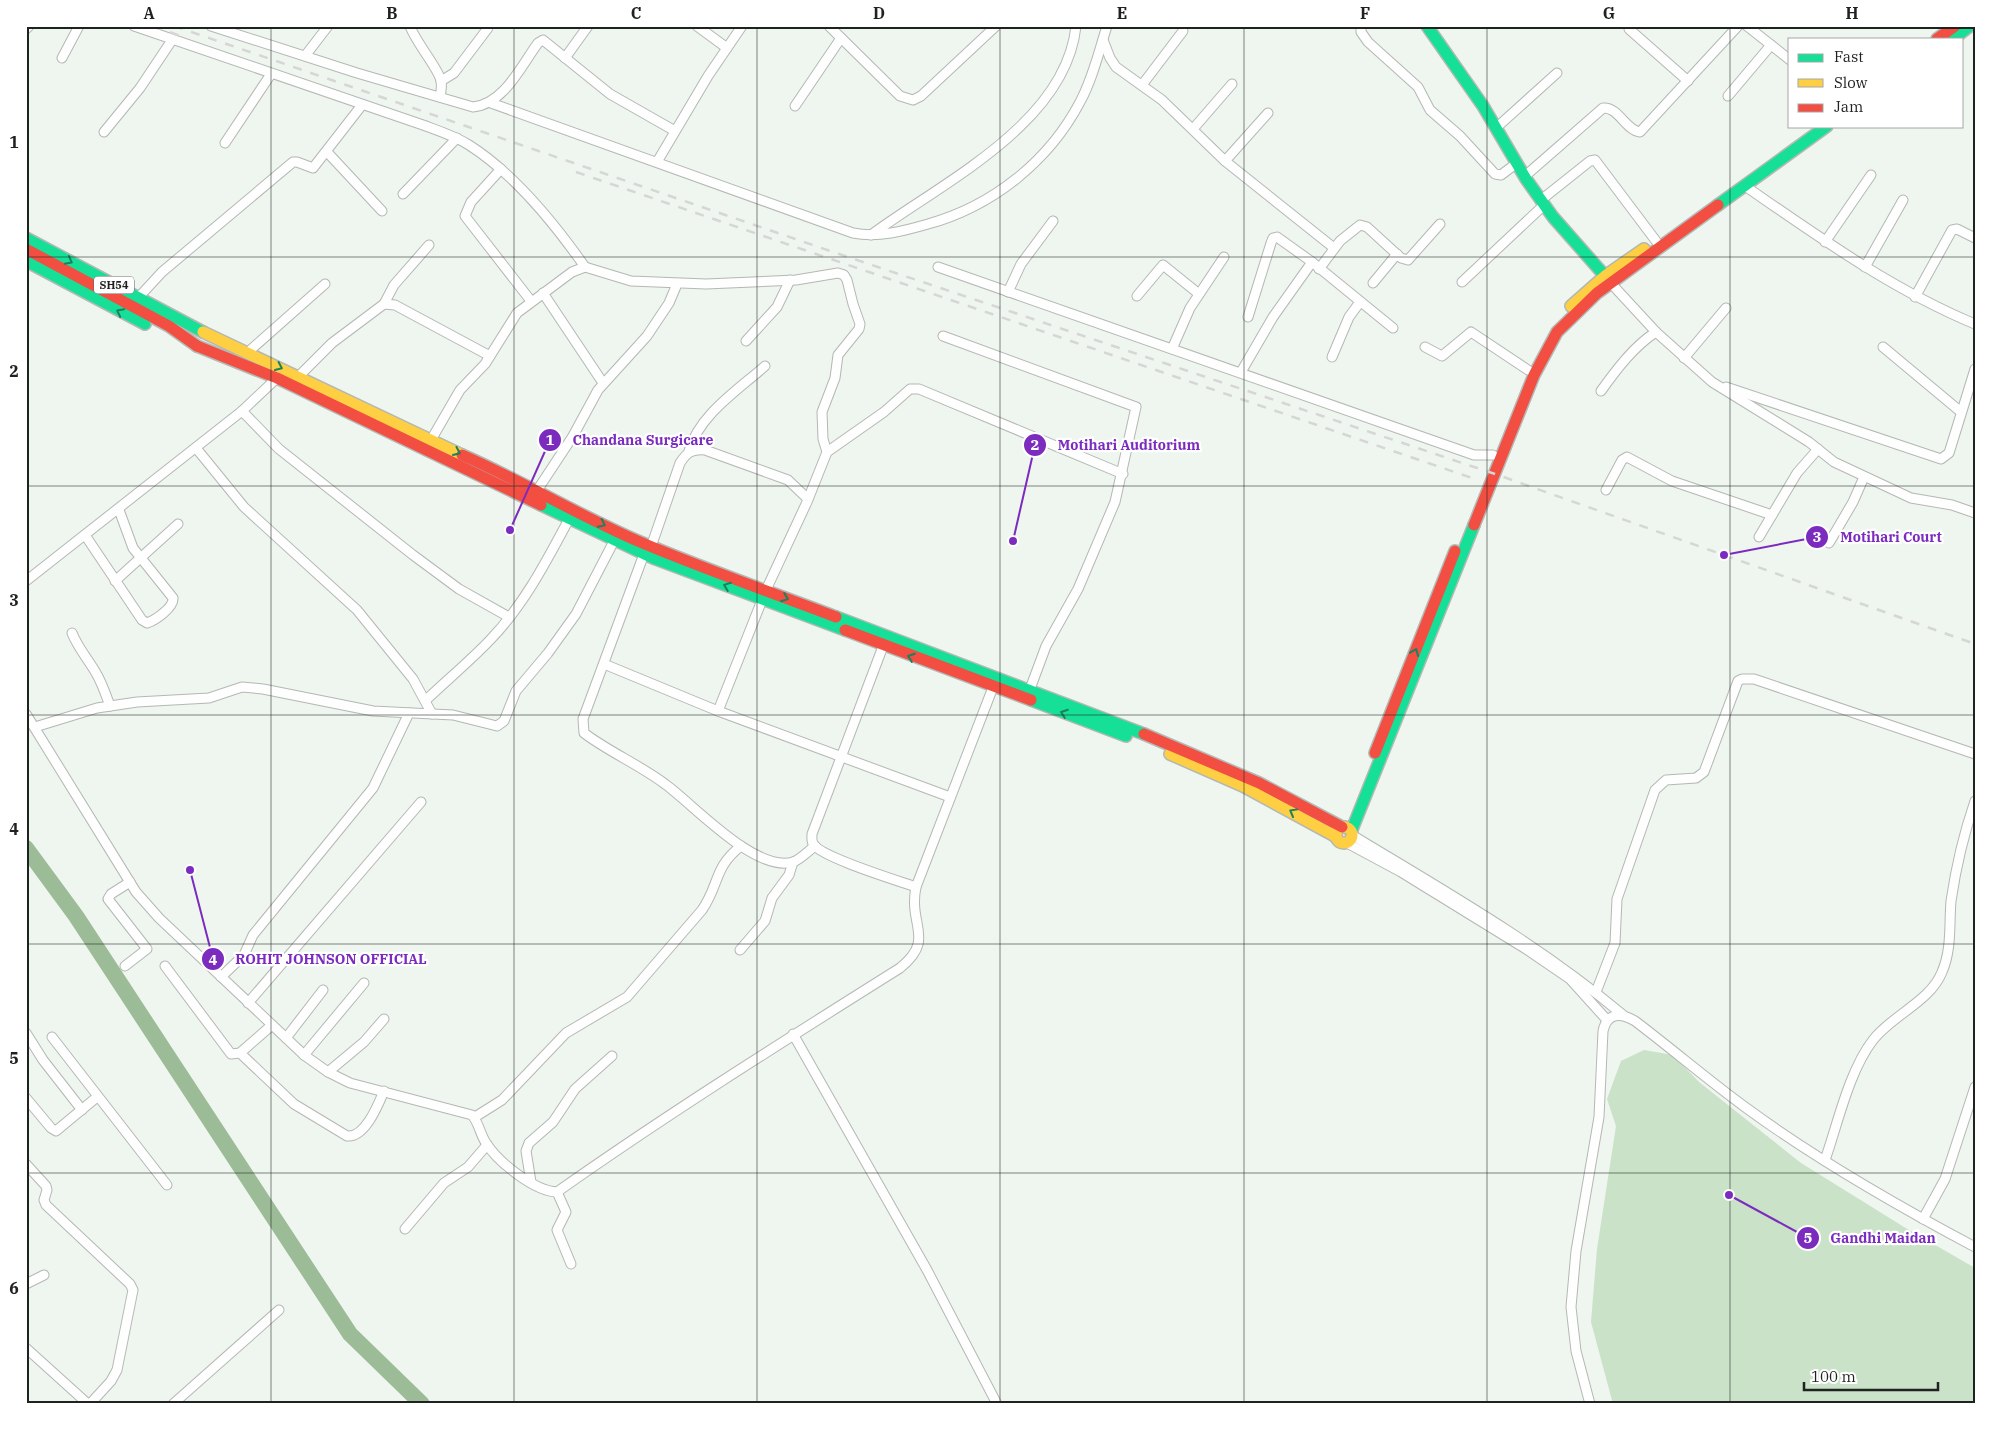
<svg xmlns="http://www.w3.org/2000/svg" width="2001" height="1430" viewBox="0 0 2001 1430" font-family="'IBM Plex Serif',serif">
<rect width="100%" height="100%" fill="#eff5ef"/>
<polygon fill="#cae2c7" points="1644,1050 1673,1055 1699,1082 1801,1163 1904,1227 1975,1268 1975,1404 1613,1404 1591,1322 1597,1249 1616,1126 1607,1099 1621,1061"/>
<g fill="none" stroke-linecap="round" stroke-linejoin="round">
<polyline stroke="#9cbc98" stroke-width="16" points="26,848 76,916 350,1334 422,1404"/>
<defs>
<g id="street">
<path d="M134,26L423,125C439,131 455,136 469,145C513,173 555,224 585,267"/>
<path d="M211,26L357,73L473,107C504,104 521,66 538,43L543,40L610,94L675,131"/>
<path d="M410,26C416,43 439,69 441,81C442,86 441,92 440,97"/>
<polyline points="697,26 727,48"/>
<polyline points="829,26 900,96 913,100 921,96 996,26"/>
<polyline points="1361,26 1361,32 1368,42 1418,87 1430,110 1460,136 1495,174 1501,175 1517,163"/>
<polyline points="1747,26 1790,60"/>
<polyline points="26,29 29,26"/>
<polyline points="1629,29 1688,81"/>
<polyline points="1103,40 1110,58 1116,67 1162,100 1225,161 1334,248"/>
<polyline points="305,56 328,26"/>
<polyline points="62,58 79,26"/>
<polyline points="565,58 588,26"/>
<polyline points="441,81 454,73 488,28"/>
<polyline points="1142,85 1183,31"/>
<polyline points="1728,96 1771,45"/>
<path d="M491,103L853,233C878,238 904,231 928,224C993,206 1049,161 1080,102C1093,78 1099,51 1107,26"/>
<polyline points="795,106 841,38"/>
<polyline points="1496,128 1557,73"/>
<polyline points="1193,129 1232,84"/>
<polyline points="104,132 140,88 172,40"/>
<polyline points="225,143 271,74"/>
<polyline points="327,152 382,211"/>
<polyline points="1225,161 1268,113"/>
<polyline points="657,162 708,76 742,26"/>
<polyline points="501,169 471,202 465,216 531,301"/>
<path d="M1525,176L1603,108C1619,107 1625,130 1640,132L1738,26"/>
<path d="M1745,186C1819,237 1891,289 1975,324"/>
<polyline points="403,194 457,138"/>
<polyline points="1541,200 1590,161 1595,160 1656,241"/>
<path d="M871,235C941,183 1066,124 1076,26"/>
<polyline points="1825,242 1871,175"/>
<polyline points="938,267 1474,455 1493,455"/>
<polyline points="1865,267 1903,200"/>
<polyline points="1319,269 1340,241 1360,225 1367,227 1401,258 1408,260 1440,224"/>
<polyline points="1607,279 1656,332 1712,382 1809,442 1834,462 1911,498 1952,505 1975,513"/>
<polyline points="1462,282 1544,205"/>
<polyline points="1373,283 1397,254"/>
<polyline points="1008,292 1021,264 1053,221"/>
<polyline points="543,293 603,383"/>
<polyline points="1137,296 1163,265 1199,294"/>
<polyline points="1915,297 1952,230 1957,229 1975,238"/>
<polyline points="138,298 162,272 293,162 297,162 313,168 362,105"/>
<polyline points="384,304 394,285 429,245"/>
<polyline points="1248,317 1271,243 1273,238 1277,237 1312,262 1393,328"/>
<polyline points="943,336 1136,407 1115,502 1078,589 1046,646 1030,689"/>
<polyline points="746,341 777,307 790,280"/>
<polyline points="1425,347 1442,356 1471,332 1528,370"/>
<polyline points="1883,347 1961,412"/>
<polyline points="1172,349 1190,308 1224,257"/>
<polyline points="247,353 325,284"/>
<polyline points="1332,357 1349,317 1360,302"/>
<polyline points="1684,358 1726,308"/>
<polyline points="1241,372 1273,317 1312,262"/>
<polyline points="298,377 332,343 384,304 395,305 490,356"/>
<polyline points="1726,387 1941,459 1949,453 1975,369"/>
<path d="M1601,391C1616,370 1634,346 1656,332"/>
<polyline points="242,411 279,449 413,555 459,589 509,617"/>
<polyline points="431,440 460,390 485,364 517,313 572,272 585,267 631,281 706,284 796,280 838,273 844,275 847,280 853,304 860,324 859,329 838,355 835,378 822,412 823,439 827,452"/>
<polyline points="196,448 244,507 357,610 413,679 432,714"/>
<path d="M689,451C699,415 738,390 765,366"/>
<polyline points="1606,490 1622,460 1627,457 1672,481 1772,515"/>
<polyline points="536,492 573,436 598,390 647,336 669,303 677,284"/>
<path d="M85,535L142,620L147,623C156,620 174,607 173,598L133,548L119,510"/>
<polyline points="1759,537 1797,473 1818,449"/>
<polyline points="1829,543 1853,502 1864,477"/>
<path d="M651,547L680,463C687,452 692,449 705,450L788,480L808,499"/>
<path d="M644,554L583,719L584,733C609,752 640,765 665,784C693,804 755,873 793,862C801,859 808,851 815,846"/>
<polyline points="26,581 242,411 277,378"/>
<polyline points="115,581 178,524"/>
<path d="M72,633C78,648 88,659 96,673C102,683 106,695 110,706"/>
<path d="M885,641L812,834C812,838 811,842 814,845C824,858 896,880 916,887"/>
<polyline points="604,664 718,711 950,797"/>
<path d="M426,700C447,680 470,661 490,640C524,605 547,560 569,519"/>
<polyline points="718,711 766,590 807,502 827,452 884,412 910,389 919,389 1123,474"/>
<path d="M26,714L136,892L159,918L304,1055L328,1072L350,1083L472,1115C479,1123 480,1134 486,1143C498,1162 534,1191 557,1192C669,1113 784,1041 900,968C936,939 908,926 916,887L995,682"/>
<polyline points="35,727 97,708 137,702 209,698 242,687 263,689 373,711 453,715 497,726 504,721 516,691 548,653 576,614 614,541"/>
<path d="M1352,835C1446,892 1538,944 1623,1015"/>
<polyline points="1347,843 1401,872 1526,949 1570,979 1607,1020"/>
<polyline points="740,950 765,921 772,898 789,875 793,862"/>
<polyline points="125,966 147,949 108,899 111,894 130,882"/>
<polyline points="165,966 231,1054 240,1053 272,1025"/>
<polyline points="221,977 244,955 253,935 373,788 409,713"/>
<polyline points="1596,992 1615,943 1617,899 1655,790 1666,780 1696,778 1704,772 1738,681 1742,679 1754,679 1975,754"/>
<polyline points="248,1003 421,802"/>
<polyline points="26,1033 43,1060 82,1110"/>
<polyline points="793,1034 927,1270 997,1404"/>
<polyline points="52,1037 167,1185"/>
<polyline points="286,1038 323,990"/>
<path d="M240,1053L294,1104L347,1136C365,1138 378,1105 384,1091"/>
<polyline points="304,1055 364,983"/>
<polyline points="328,1072 364,1042 384,1019"/>
<polyline points="26,1098 51,1128 56,1131 97,1097"/>
<path d="M475,1117L502,1100L566,1033L627,997L702,910C720,884 713,868 741,846"/>
<path d="M1825,1160C1838,1123 1849,1071 1873,1040C1892,1015 1930,1002 1942,972C1952,949 1949,924 1951,901C1956,867 1964,833 1975,801"/>
<polyline points="26,1164 46,1186 47,1190 44,1200 46,1205 130,1284 133,1290 117,1370 111,1381 90,1404"/>
<polyline points="531,1182 526,1151 529,1143 553,1122 575,1089 612,1056"/>
<polyline points="557,1192 566,1212 557,1230 571,1264"/>
<polyline points="1923,1219 1945,1179 1975,1087"/>
<polyline points="405,1229 444,1183 468,1167 487,1145"/>
<polyline points="26,1284 44,1275"/>
<polyline points="26,1348 88,1404"/>
<polyline points="173,1404 279,1310"/>
<path d="M1590,1404L1576,1351L1571,1307L1576,1251L1599,1117L1603,1031C1607,1013 1620,1012 1635,1021C1672,1049 1708,1080 1745,1107C1817,1160 1896,1205 1975,1247"/>
</g>
<g id="fast">
<polyline points="1427,26 1483,106 1526,179 1553,217 1605,276"/>
<polyline points="1953,39 1970,26"/>
<polyline points="1718,205 1827,126"/>
<polyline points="26,238 203,332"/>
<polyline points="26,261 145,324"/>
<polyline points="541,505 653,558 845,630"/>
<polyline points="836,617 1144,734"/>
<polyline points="1031,700 1126,736"/>
<polyline points="1351,832 1474,525"/>
</g>
<g id="slow">
<polyline points="1571,306 1605,276 1644,249"/>
<polyline points="203,332 462,455"/>
<polyline points="1170,754 1243,786 1335,836"/>
<circle cx="1344" cy="835" r="8"/>
</g>
<g id="jam">
<polyline points="1937,39 1955,26"/>
<polyline points="26,249 169,326 197,346"/>
<polyline points="197,346 277,378 541,505"/>
<path d="M462,455C522,481 579,516 640,542C704,569 770,592 836,617"/>
<polyline points="1474,525 1534,375 1557,332 1597,293 1718,205"/>
<polyline points="845,630 1031,700"/>
<polyline points="1144,734 1259,783 1342,827"/>
<polyline points="1375,753 1455,551"/>
</g>
</defs>
<use href="#street" stroke="#b4b8b4" stroke-width="11"/>
<use href="#fast" stroke="#b4b8b4" stroke-width="14"/>
<use href="#slow" stroke="#b4b8b4" stroke-width="14"/>
<use href="#jam" stroke="#b4b8b4" stroke-width="14"/>
<use href="#street" stroke="#fdfefd" stroke-width="9"/>
<use href="#fast" stroke="#16e098" stroke-width="11"/>
<use href="#slow" stroke="#ffcf43" stroke-width="11"/>
<use href="#jam" stroke="#f24e42" stroke-width="11"/>
<g stroke="#d5d6d5" stroke-width="2.5" stroke-dasharray="9 9" stroke-linecap="butt">
<polyline points="153,26 183,37"/>
<polyline points="174,26 842,255 1495,474 1975,644"/>
<polyline points="576,172 1472,478"/>
</g>
</g>
<defs><path id="oneway-chevron" d="M-2-3.5L2.5 0L-2 3.5" fill="none" stroke-width="1.6" stroke-linecap="round" stroke-linejoin="round" transform="scale(1.25)"/></defs>
<g stroke="#1a825c">
<use href="#oneway-chevron" transform="translate(69 261) rotate(28)"/>
<use href="#oneway-chevron" transform="translate(120 312) rotate(-153)"/>
<use href="#oneway-chevron" transform="translate(279 367) rotate(25)"/>
<use href="#oneway-chevron" transform="translate(457 452) rotate(24)"/>
<use href="#oneway-chevron" transform="translate(602 524) rotate(26)"/>
<use href="#oneway-chevron" transform="translate(727 586) rotate(-159)"/>
<use href="#oneway-chevron" transform="translate(785 598) rotate(21)"/>
<use href="#oneway-chevron" transform="translate(1415 652) rotate(-68)"/>
<use href="#oneway-chevron" transform="translate(911 657) rotate(-160)"/>
<use href="#oneway-chevron" transform="translate(1064 713) rotate(-160)"/>
<use href="#oneway-chevron" transform="translate(1293 812) rotate(-151)"/>
</g>
<path fill="none" stroke="#1f231f" stroke-width="1" stroke-opacity="0.55" d="M271,26V1404M514,26V1404M757,26V1404M1000,26V1404M1244,26V1404M1487,26V1404M1730,26V1404M26,257H1975M26,486H1975M26,715H1975M26,944H1975M26,1173H1975"/>
<g text-anchor="middle" stroke-width="4.5" stroke-linejoin="round" paint-order="stroke">
<rect fill="#fff" stroke="#626562" stroke-width="1" x="94" y="276.5" width="40" height="17" rx="4"/>
<g font-size="11" font-weight="bold" fill="#1f231f">
<text x="114" y="289">SH54</text>
</g>
</g>
<path fill="none" stroke="#7b2cbf" stroke-width="2" d="M510 530L550 440M1013 541L1035 445M1724 555L1817 537M190 870L213 959M1729 1195L1808 1238"/>
<g fill="#7b2cbf" stroke="#fff" stroke-width="2">
<circle cx="510" cy="530" r="5"/>
<circle cx="1013" cy="541" r="5"/>
<circle cx="1724" cy="555" r="5"/>
<circle cx="190" cy="870" r="5"/>
<circle cx="1729" cy="1195" r="5"/>
<circle cx="550" cy="440" r="12"/>
<circle cx="1035" cy="445" r="12"/>
<circle cx="1817" cy="537" r="12"/>
<circle cx="213" cy="959" r="12"/>
<circle cx="1808" cy="1238" r="12"/>
</g>
<g font-size="15" text-anchor="middle" font-weight="bold" fill="#fff">
<text x="550" y="445">1</text>
<text x="1035" y="450">2</text>
<text x="1817" y="542">3</text>
<text x="213" y="965">4</text>
<text x="1808" y="1243">5</text>
</g>
<g font-size="14" text-anchor="middle" font-weight="bold" fill="#7b2cbf" stroke="#fff" stroke-width="4.5" stroke-linejoin="round" paint-order="stroke">
<text x="643" y="445">Chandana Surgicare</text>
<text x="1129" y="450">Motihari Auditorium</text>
<text x="1891" y="542">Motihari Court</text>
<text x="331" y="964">ROHIT JOHNSON OFFICIAL</text>
<text x="1883" y="1243">Gandhi Maidan</text>
</g>
<rect width="2001" height="1430" fill="none" stroke="#ffffff" stroke-width="55"/>
<rect x="1788" y="38" width="175" height="90" fill="#ffffff" stroke="#a5a7a5"/>
<rect x="1798" y="54" width="25" height="8" fill="#16e098" stroke="#a5a7a5"/>
<text x="1834" y="62" font-size="15" fill="#1f231f">Fast</text>
<rect x="1798" y="79" width="25" height="8" fill="#ffcf43" stroke="#a5a7a5"/>
<text x="1834" y="88" font-size="15" fill="#1f231f">Slow</text>
<rect x="1798" y="104" width="25" height="8" fill="#f24e42" stroke="#a5a7a5"/>
<text x="1834" y="112" font-size="15" fill="#1f231f">Jam</text>
<path d="M1804 1382v8h134v-8" fill="none" stroke="#1f231f" stroke-width="2.5"/>
<text x="1811" y="1382" font-size="15" fill="#1f231f" stroke="#ffffff" stroke-width="4" paint-order="stroke">100 m</text>
<rect x="28" y="28" width="1946" height="1374" fill="none" stroke="#1f231f" stroke-width="2"/>
<g font-size="16" text-anchor="middle" font-weight="bold" fill="#1f231f">
<text x="149" y="19">A</text>
<text x="392" y="19">B</text>
<text x="636" y="19">C</text>
<text x="879" y="19">D</text>
<text x="1122" y="19">E</text>
<text x="1365" y="19">F</text>
<text x="1609" y="19">G</text>
<text x="1852" y="19">H</text>
<text x="14" y="148">1</text>
<text x="14" y="377">2</text>
<text x="14" y="606">3</text>
<text x="14" y="835">4</text>
<text x="14" y="1064">5</text>
<text x="14" y="1294">6</text>
</g>
</svg>
